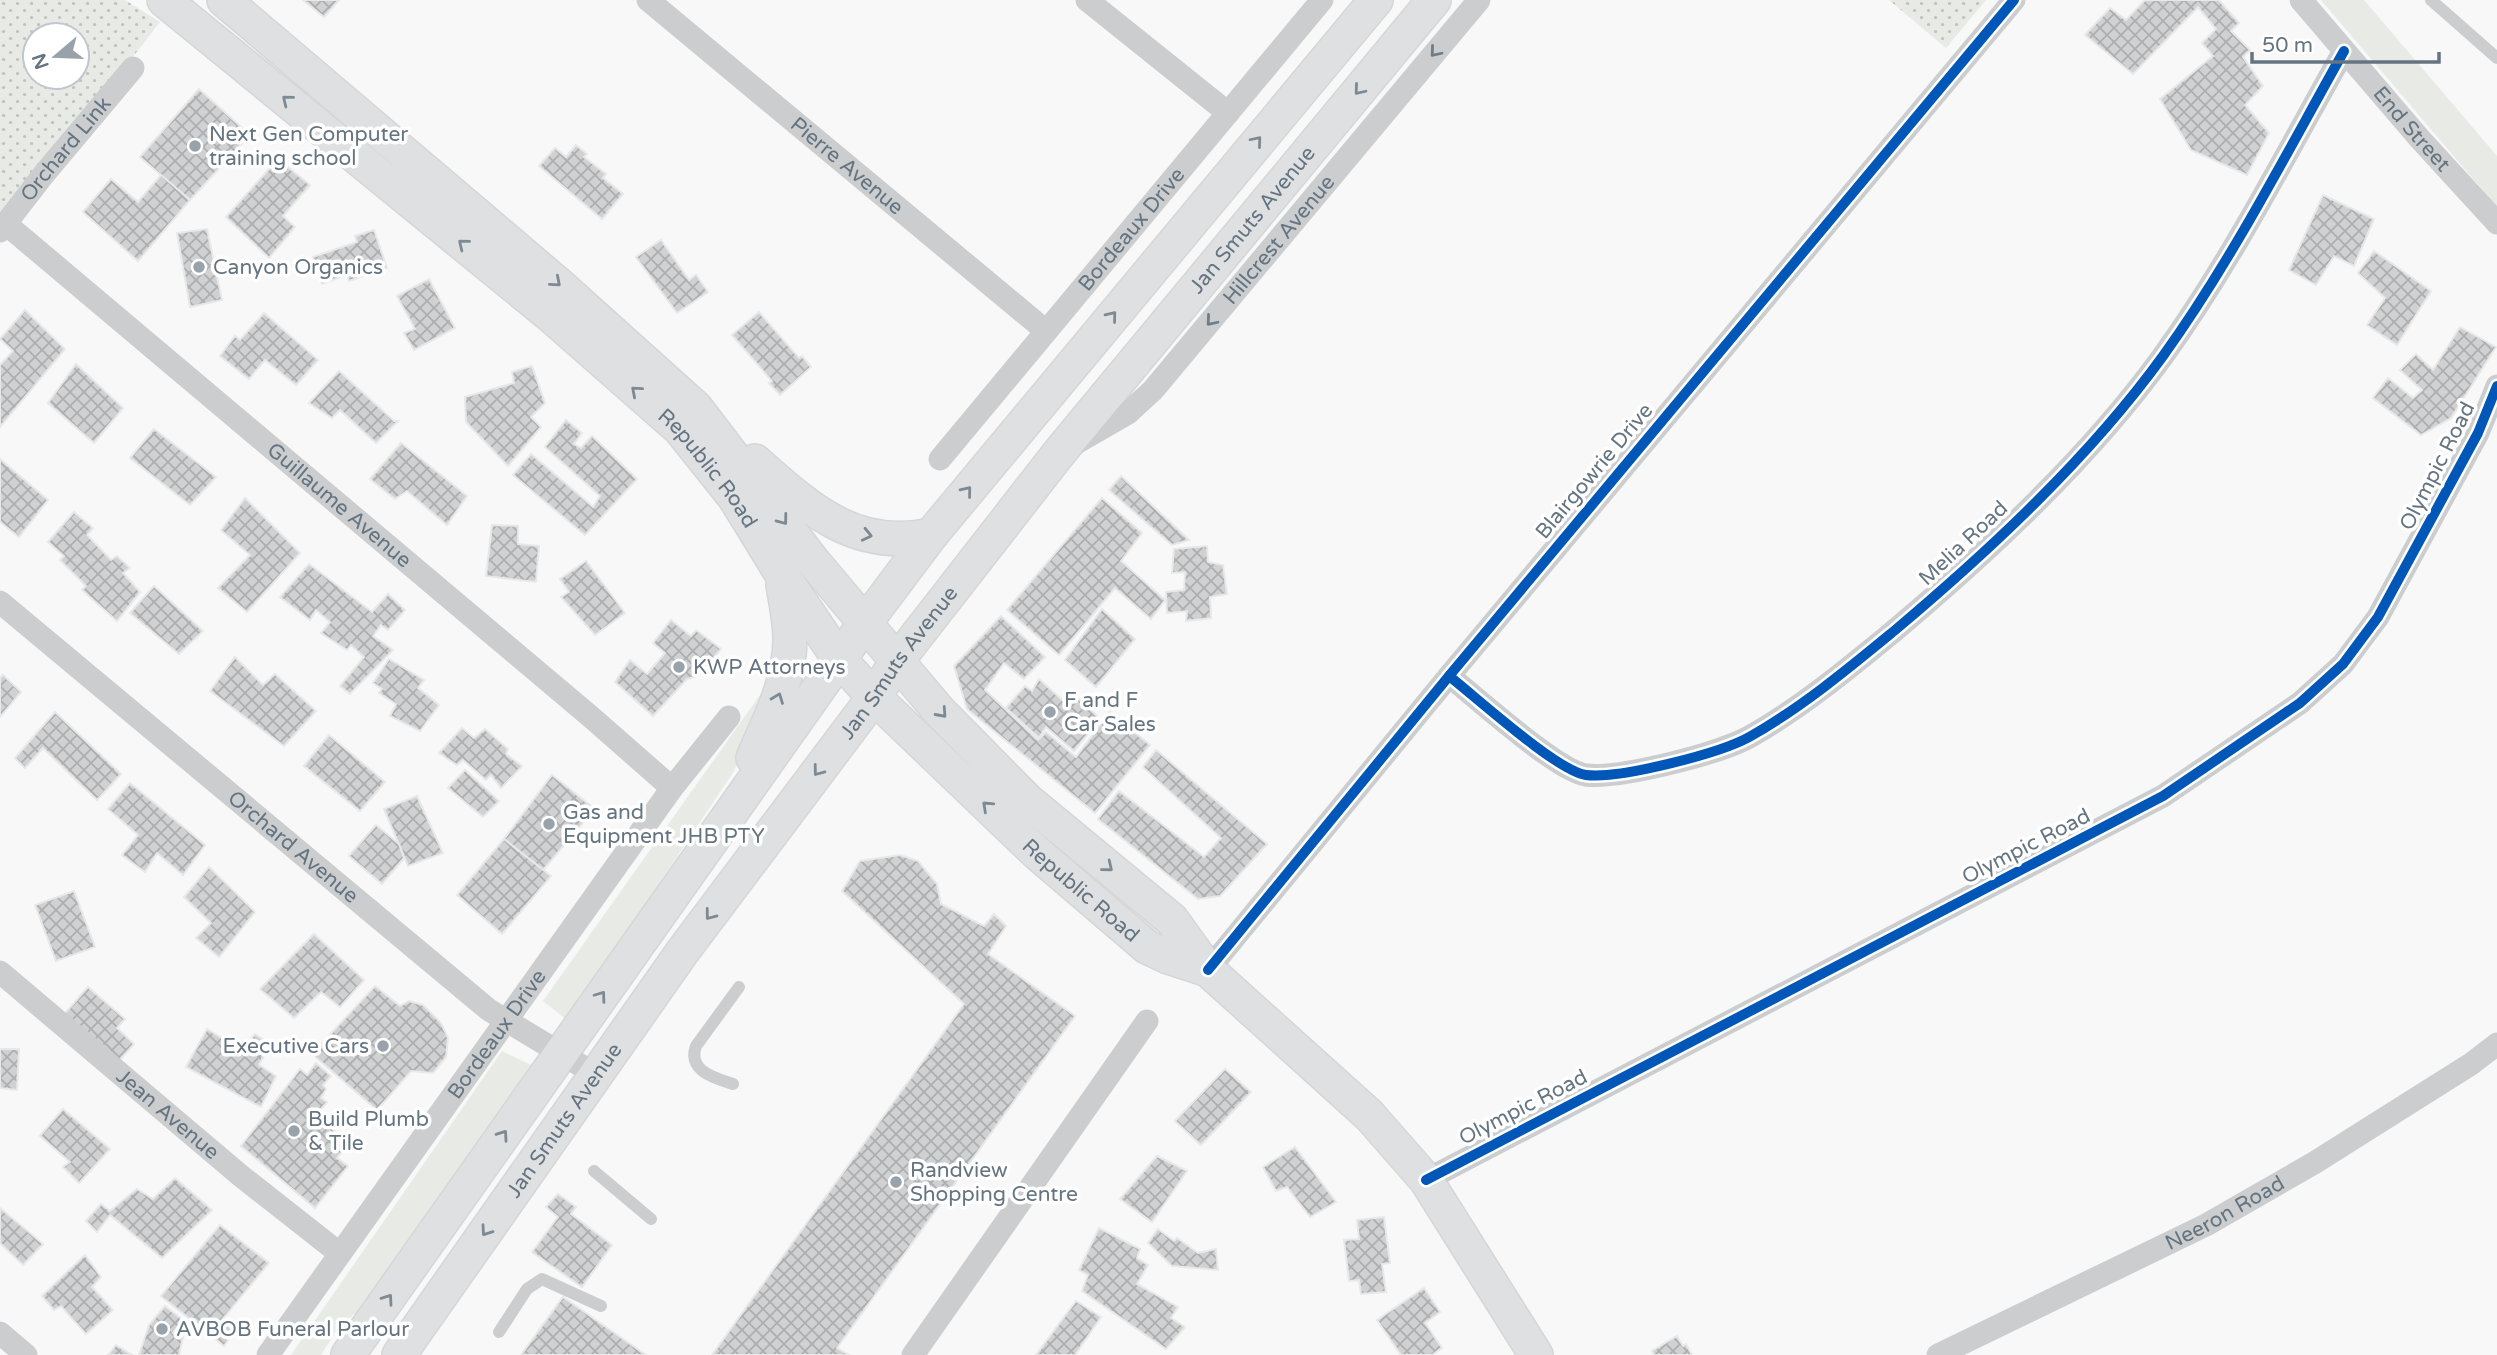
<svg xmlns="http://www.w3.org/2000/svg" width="2497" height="1355" viewBox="0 0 2497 1355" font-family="'Varela Round',sans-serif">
<defs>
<pattern id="park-dots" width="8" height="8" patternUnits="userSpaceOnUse" patternTransform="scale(1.75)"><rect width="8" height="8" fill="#e7eae5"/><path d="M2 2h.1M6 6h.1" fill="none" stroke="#bfc2bf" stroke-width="1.8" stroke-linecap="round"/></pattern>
<pattern id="building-cross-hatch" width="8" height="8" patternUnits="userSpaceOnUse" patternTransform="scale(1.75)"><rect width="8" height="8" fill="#cfd1d2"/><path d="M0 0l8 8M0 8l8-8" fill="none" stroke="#acaeb0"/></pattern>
</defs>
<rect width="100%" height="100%" fill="#f8f8f8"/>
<g fill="#e7eae5">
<polygon points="2321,0 2364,0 2497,156 2497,207"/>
<polygon points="767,685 734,771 568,1021 543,1001"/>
<polygon points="502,1051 531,1065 377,1293 337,1330 321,1355 291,1355"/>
</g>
<g fill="url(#park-dots)" fill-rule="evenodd">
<path d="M0,0H125L160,22L0,228ZM35,35H77V77H35Z"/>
<polygon points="1889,0 1986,0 1946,48"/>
</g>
<g fill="url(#building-cross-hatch)" stroke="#e8e8e8" stroke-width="2">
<polygon points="303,0 339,0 324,17"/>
<polygon points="2145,0 2219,0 2239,23 2231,31 2250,50 2243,57 2263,86 2245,105 2269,133 2247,175 2191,150 2160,99 2213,56 2202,43 2216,29 2198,7 2133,74 2085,35 2110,8 2126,20"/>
<polygon points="199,89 250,135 190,200 140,157"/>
<polygon points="576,145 587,154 584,157 606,174 603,178 623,194 602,219 539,166 555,148 566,157"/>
<polygon points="278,159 310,185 283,216 295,227 269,258 226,217"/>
<polygon points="161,175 190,200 138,261 83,212 111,179 138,202"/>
<polygon points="2323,195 2374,219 2354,266 2334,256 2316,285 2289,270"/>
<polygon points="207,229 222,300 190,307 177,233"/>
<polygon points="374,230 387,268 349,281 347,275 322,284 313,257 357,242 355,236"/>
<polygon points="661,240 689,280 696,275 708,292 677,313 636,257"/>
<polygon points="2374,251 2431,291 2397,345 2367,325 2385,298 2358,273"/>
<polygon points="429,279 455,328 414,350 404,333 415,329 397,296"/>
<polygon points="25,310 65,349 0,427 0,365 13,351 0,339"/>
<polygon points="759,312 799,358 802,356 811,367 780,395 769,383 772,381 732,335"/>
<polygon points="264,313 318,360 296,385 265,360 249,379 220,356 235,336 240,340"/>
<polygon points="2460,327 2496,347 2451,418 2421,435 2373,398 2388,378 2413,398 2422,390 2400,370 2416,354 2433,370"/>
<polygon points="76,364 123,408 94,443 48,403"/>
<polygon points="532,366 545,403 531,417 541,427 508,466 466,422 465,397 514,383 512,372"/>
<polygon points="339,371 394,421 398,421 376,443 340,410 332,418 309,403"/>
<polygon points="566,420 582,433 574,444 581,448 592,436 637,479 585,535 513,475 531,454 593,507 600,496 545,447"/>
<polygon points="154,429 216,477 190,505 130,458"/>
<polygon points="401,443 467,496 447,525 407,491 395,499 370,479"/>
<polygon points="0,459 48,500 19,537 0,522"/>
<polygon points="1121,476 1189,540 1172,545 1109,490"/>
<polygon points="245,498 300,553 247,612 218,588 250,555 221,530"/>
<polygon points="1102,498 1142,533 1121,561 1165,600 1151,619 1115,588 1059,655 1007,610"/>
<polygon points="74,512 93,528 87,535 111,560 117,556 130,568 123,573 140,592 117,621 82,590 86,586 60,560 64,556 48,542"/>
<polygon points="492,525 518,526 518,544 539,546 536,582 486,576"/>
<polygon points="1207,546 1208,562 1223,565 1227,594 1210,597 1211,618 1186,621 1187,611 1167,613 1166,592 1184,590 1185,572 1172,573 1174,549"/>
<polygon points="586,561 625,613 595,635 561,597 569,592 560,579"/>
<polygon points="309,564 372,612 388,594 405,610 388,630 381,625 373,636 393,650 350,694 340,686 364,657 351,645 347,650 321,633 330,622 316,610 310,620 280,597"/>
<polygon points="154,586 203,631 179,654 130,613"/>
<polygon points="1102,609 1135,639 1096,687 1065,660"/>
<polygon points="1001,616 1045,657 1024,679 1004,663 985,690 1038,740 1046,732 1076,757 1110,712 1150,745 1095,813 967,709 954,666"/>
<polygon points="671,620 691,636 696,630 721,649 698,676 687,679 653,716 615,682 630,660 647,674 665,653 653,643"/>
<polygon points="235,657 263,685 275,674 316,711 284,746 210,691"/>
<polygon points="389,659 424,680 418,688 439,705 420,731 390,716 396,704 379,693 382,689 373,683"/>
<polygon points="3,675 21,692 0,717 0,678"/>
<polygon points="1039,679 1068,705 1076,696 1100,719 1074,751 1046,727 1039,738 1006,708 1025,686 1032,691"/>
<polygon points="55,712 121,774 97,800 43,748 25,768 15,758"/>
<polygon points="462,728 474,738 485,729 508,749 506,754 522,766 501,788 491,775 486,780 463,760 457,765 439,753"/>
<polygon points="329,735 385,782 360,811 304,766"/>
<polygon points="1156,750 1267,844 1220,896 1198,899 1098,819 1119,791 1204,857 1221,838 1143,767"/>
<polygon points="465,770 499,801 483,817 448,788"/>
<polygon points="552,775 595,809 543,870 504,839"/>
<polygon points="130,783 205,845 183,875 157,853 145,872 122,855 138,835 108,809"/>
<polygon points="417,796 443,853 408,866 384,809"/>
<polygon points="376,825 399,844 404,858 382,884 349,856"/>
<polygon points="504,839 551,876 502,934 457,895"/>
<polygon points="900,855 918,861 937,884 941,904 984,926 994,914 1006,926 988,954 1075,1016 837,1348 849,1355 712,1355 964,1004 842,891 860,861"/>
<polygon points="209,867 255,912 219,957 196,938 211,923 184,897"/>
<polygon points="74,891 95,947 56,961 35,905"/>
<polygon points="314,934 364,980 340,1007 321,992 294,1018 260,989"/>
<polygon points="375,986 400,1006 409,1001 423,1005 441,1023 448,1038 446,1057 433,1073 411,1071 377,1110 312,1054"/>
<polygon points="88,987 125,1019 117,1028 134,1044 115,1065 61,1018"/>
<polygon points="207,1029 241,1050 255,1034 270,1044 259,1065 276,1076 261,1107 186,1067"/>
<polygon points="0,1049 19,1049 17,1090 0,1088"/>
<polygon points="316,1063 331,1076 323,1085 326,1089 321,1098 327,1102 316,1115 349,1143 337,1158 348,1166 315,1208 241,1146 300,1069 307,1075"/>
<polygon points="1225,1069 1251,1092 1201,1145 1175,1121"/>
<polygon points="63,1109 110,1149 79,1183 63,1167 70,1162 40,1136"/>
<polygon points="1295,1147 1336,1202 1310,1217 1287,1187 1276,1191 1263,1167"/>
<polygon points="1157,1156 1187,1171 1152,1222 1120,1199"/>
<polygon points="175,1178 212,1210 162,1258 110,1215 97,1232 86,1221 101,1204 110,1211 137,1189 153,1199"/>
<polygon points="558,1194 576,1207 571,1214 612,1245 582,1287 532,1252 558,1217 546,1207"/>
<polygon points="0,1208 43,1244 23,1265 0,1243"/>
<polygon points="1384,1217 1390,1263 1382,1264 1386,1292 1361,1294 1359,1280 1349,1281 1344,1240 1359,1239 1357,1220"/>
<polygon points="220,1225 269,1263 221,1321 234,1331 224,1346 161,1296"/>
<polygon points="1099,1228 1140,1249 1137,1258 1148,1265 1137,1284 1178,1307 1171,1318 1185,1327 1166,1349 1082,1291 1088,1275 1079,1270"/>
<polygon points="1158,1229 1174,1241 1177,1238 1198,1253 1216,1249 1218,1270 1172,1266 1148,1243"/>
<polygon points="85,1255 101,1277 92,1287 113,1310 86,1334 61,1306 54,1310 42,1296"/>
<polygon points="1424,1288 1440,1312 1425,1323 1442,1348 1432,1355 1401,1355 1377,1320"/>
<polygon points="563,1297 646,1355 521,1355"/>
<polygon points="1076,1301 1101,1317 1075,1355 1036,1355"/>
<polygon points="165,1306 183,1320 173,1333 183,1337 179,1355 139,1355 149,1325"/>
<polygon points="1677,1336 1683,1346 1686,1344 1692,1355 1654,1355 1652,1351"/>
<polygon points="116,1345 132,1355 108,1355"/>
</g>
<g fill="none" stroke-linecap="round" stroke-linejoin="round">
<defs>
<g id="secondary">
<path id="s11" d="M164,0L550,315L680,429L735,498L781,573L839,659L874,697L1037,853L1147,947L1168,957L1208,970"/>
<polyline points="224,0 558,284 696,408 812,560 940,712 1028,801 1172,920 1208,970 1369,1115 1426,1180 1536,1355"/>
<path d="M755,461C808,508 855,552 931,535"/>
<path d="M753,758C769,721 790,681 790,639C790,621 786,603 783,585"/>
<polyline points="348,1355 865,623 931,535 1376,0"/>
<path id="s12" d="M399,1355L683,951L874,697L897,661L1059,453L1434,0"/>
</g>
</defs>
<use href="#secondary" stroke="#d5d6d7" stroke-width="36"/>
<g stroke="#cbcdce" stroke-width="12">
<polyline points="2431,0 2497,58"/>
<path d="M733,1084C715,1078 687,1071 696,1046L739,987"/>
<polyline points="594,1171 651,1219"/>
<polyline points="499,1332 527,1289 542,1279 601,1306"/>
</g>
<g stroke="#cbcdce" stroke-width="23">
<path id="s1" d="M648,0L1046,331"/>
<polyline points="1087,0 1228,113"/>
<path id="s2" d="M2301,0L2420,139L2497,223"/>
<path id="s3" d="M6,224L591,717L672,788"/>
<path id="s4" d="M0,231L44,174L133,68"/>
<path id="s5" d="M1076,443L1128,413L1153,390L1479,0"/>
<path id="s6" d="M940,459L1322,0"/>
<path id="s7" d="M0,602L489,1010L595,1074"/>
<path d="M1449,676C1476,697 1557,771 1586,775C1620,779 1722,753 1751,736C1802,707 1849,668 1894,631C1990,550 2089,458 2163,356C2232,260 2286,154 2344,51"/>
<polyline points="1208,970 1449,676 2014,0"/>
<path id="s8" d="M0,972L241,1176L339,1253"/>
<polyline points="1426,1180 2163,796 2300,703 2343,664 2378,617 2478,433 2497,386"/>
<polyline points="0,1333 26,1355"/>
<path id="s9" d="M268,1355L672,788L729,717"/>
<polyline points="913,1355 1147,1021"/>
<path id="s10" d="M1938,1355L2206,1225L2314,1163L2471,1064L2497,1044"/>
</g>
<use href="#secondary" stroke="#dfe0e1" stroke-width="33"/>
<defs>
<g id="cycleway">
<path d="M1449,676C1476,697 1557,771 1586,775C1620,779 1722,753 1751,736C1802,707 1849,668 1894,631C1990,550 2089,458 2163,356C2232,260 2286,154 2344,51"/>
<polyline points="1208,970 1449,676 2014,0"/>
<polyline points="1426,1180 2163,796 2300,703 2343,664 2378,617 2478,433 2497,386"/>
</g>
</defs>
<use href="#cycleway" stroke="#fff" stroke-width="15"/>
<use href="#cycleway" stroke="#0057b8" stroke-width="10"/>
</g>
<defs><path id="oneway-chevron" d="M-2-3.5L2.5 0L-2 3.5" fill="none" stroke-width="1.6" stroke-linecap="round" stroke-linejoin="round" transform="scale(1.75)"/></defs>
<g stroke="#6f7d89">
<use href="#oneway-chevron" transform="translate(1435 52) rotate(130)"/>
<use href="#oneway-chevron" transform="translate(1211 321) rotate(130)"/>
</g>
<g stroke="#7d8a94">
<use href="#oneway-chevron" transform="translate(1359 90) rotate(130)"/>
<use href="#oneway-chevron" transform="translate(287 100) rotate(-141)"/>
<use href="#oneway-chevron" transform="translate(1257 141) rotate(-50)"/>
<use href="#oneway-chevron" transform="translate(463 244) rotate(-141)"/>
<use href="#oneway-chevron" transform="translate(556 282) rotate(41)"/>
<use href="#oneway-chevron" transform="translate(1112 316) rotate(-51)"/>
<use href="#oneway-chevron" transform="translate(636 391) rotate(-139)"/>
<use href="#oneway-chevron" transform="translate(967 491) rotate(-51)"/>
<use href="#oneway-chevron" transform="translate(783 520) rotate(53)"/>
<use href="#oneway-chevron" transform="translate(867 535) rotate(13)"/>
<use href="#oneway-chevron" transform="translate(778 698) rotate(-69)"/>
<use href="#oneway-chevron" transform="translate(942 713) rotate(48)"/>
<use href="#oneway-chevron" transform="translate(818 771) rotate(127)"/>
<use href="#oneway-chevron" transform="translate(987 806) rotate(-137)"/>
<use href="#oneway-chevron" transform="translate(1108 867) rotate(39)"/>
<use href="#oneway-chevron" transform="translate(710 915) rotate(127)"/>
<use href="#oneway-chevron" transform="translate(601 996) rotate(-54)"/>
<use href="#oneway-chevron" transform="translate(503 1135) rotate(-55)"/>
<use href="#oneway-chevron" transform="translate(486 1231) rotate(125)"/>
<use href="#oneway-chevron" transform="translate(388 1299) rotate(-55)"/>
</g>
<g fill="#98a2ab" stroke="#fff" stroke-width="2.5">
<circle cx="195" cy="146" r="7"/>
<circle cx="199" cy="267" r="7"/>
<circle cx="679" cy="667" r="7"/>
<circle cx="1050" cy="712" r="7"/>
<circle cx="549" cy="824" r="7"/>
<circle cx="383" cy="1046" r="7"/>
<circle cx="294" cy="1131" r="7"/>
<circle cx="896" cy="1182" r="7"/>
<circle cx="162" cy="1329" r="7"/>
</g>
<g text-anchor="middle" stroke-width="7" stroke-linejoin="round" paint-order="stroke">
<g font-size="21" fill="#657481" stroke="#fff">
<text dy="7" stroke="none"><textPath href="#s2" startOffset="170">End Street</textPath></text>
<text dy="7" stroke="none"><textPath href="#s4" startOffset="105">Orchard Link</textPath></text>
<text dy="7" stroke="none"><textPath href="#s1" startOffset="259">Pierre Avenue</textPath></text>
<text dy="7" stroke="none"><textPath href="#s12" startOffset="1421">Jan Smuts Avenue</textPath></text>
<text dy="7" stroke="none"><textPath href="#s6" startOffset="299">Bordeaux Drive</textPath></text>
<text dy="7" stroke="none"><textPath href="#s5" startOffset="290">Hillcrest Avenue</textPath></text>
<text transform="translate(2437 466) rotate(-63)" y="7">Olympic Road</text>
<text dy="7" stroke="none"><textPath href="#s11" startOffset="719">Republic Road</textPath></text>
<text transform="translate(1594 471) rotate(-50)" y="7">Blairgowrie Drive</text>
<text dy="7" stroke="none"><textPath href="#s3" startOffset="436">Guillaume Avenue</textPath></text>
<text transform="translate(1963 543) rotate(-43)" y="7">Melia Road</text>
<text dy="7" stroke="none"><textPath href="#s12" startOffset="854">Jan Smuts Avenue</textPath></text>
<text dy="7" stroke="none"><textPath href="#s7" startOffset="382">Orchard Avenue</textPath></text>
<text transform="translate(2026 846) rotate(-27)" y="7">Olympic Road</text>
<text dy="7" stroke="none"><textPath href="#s11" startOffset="1286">Republic Road</textPath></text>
<text dy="7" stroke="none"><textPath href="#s9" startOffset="394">Bordeaux Drive</textPath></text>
<text transform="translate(1523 1107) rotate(-27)" y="7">Olympic Road</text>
<text dy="7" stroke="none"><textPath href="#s8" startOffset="220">Jean Avenue</textPath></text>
<text dy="7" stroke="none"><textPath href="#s12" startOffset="287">Jan Smuts Avenue</textPath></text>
<text dy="7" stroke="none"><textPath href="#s10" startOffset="320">Neeron Road</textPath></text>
</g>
<g font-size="21" fill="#657481" stroke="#fff" text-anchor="start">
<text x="209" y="141">Next Gen Computer<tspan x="209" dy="24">training school</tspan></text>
<text x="213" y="274">Canyon Organics</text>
<text x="693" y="674">KWP Attorneys</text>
<text x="1064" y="707">F and F<tspan x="1064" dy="24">Car Sales</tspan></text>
<text x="563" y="819">Gas and<tspan x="563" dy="24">Equipment JHB PTY</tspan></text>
<text x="369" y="1053" text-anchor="end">Executive Cars</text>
<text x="308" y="1126">Build Plumb<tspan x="308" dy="24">&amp; Tile</tspan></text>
<text x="910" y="1177">Randview<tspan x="910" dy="24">Shopping Centre</tspan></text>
<text x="176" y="1336">AVBOB Funeral Parlour</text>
</g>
</g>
<g transform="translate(56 56) rotate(251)"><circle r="33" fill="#ffffff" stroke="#c1c7cd" stroke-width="2"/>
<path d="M0-5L12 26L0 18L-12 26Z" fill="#98a2ab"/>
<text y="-10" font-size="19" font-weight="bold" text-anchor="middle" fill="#657481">N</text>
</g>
<path d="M2252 52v10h187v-10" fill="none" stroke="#657481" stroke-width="3.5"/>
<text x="2262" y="52" font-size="21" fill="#657481" stroke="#ffffff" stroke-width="5" paint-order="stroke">50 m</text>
</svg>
